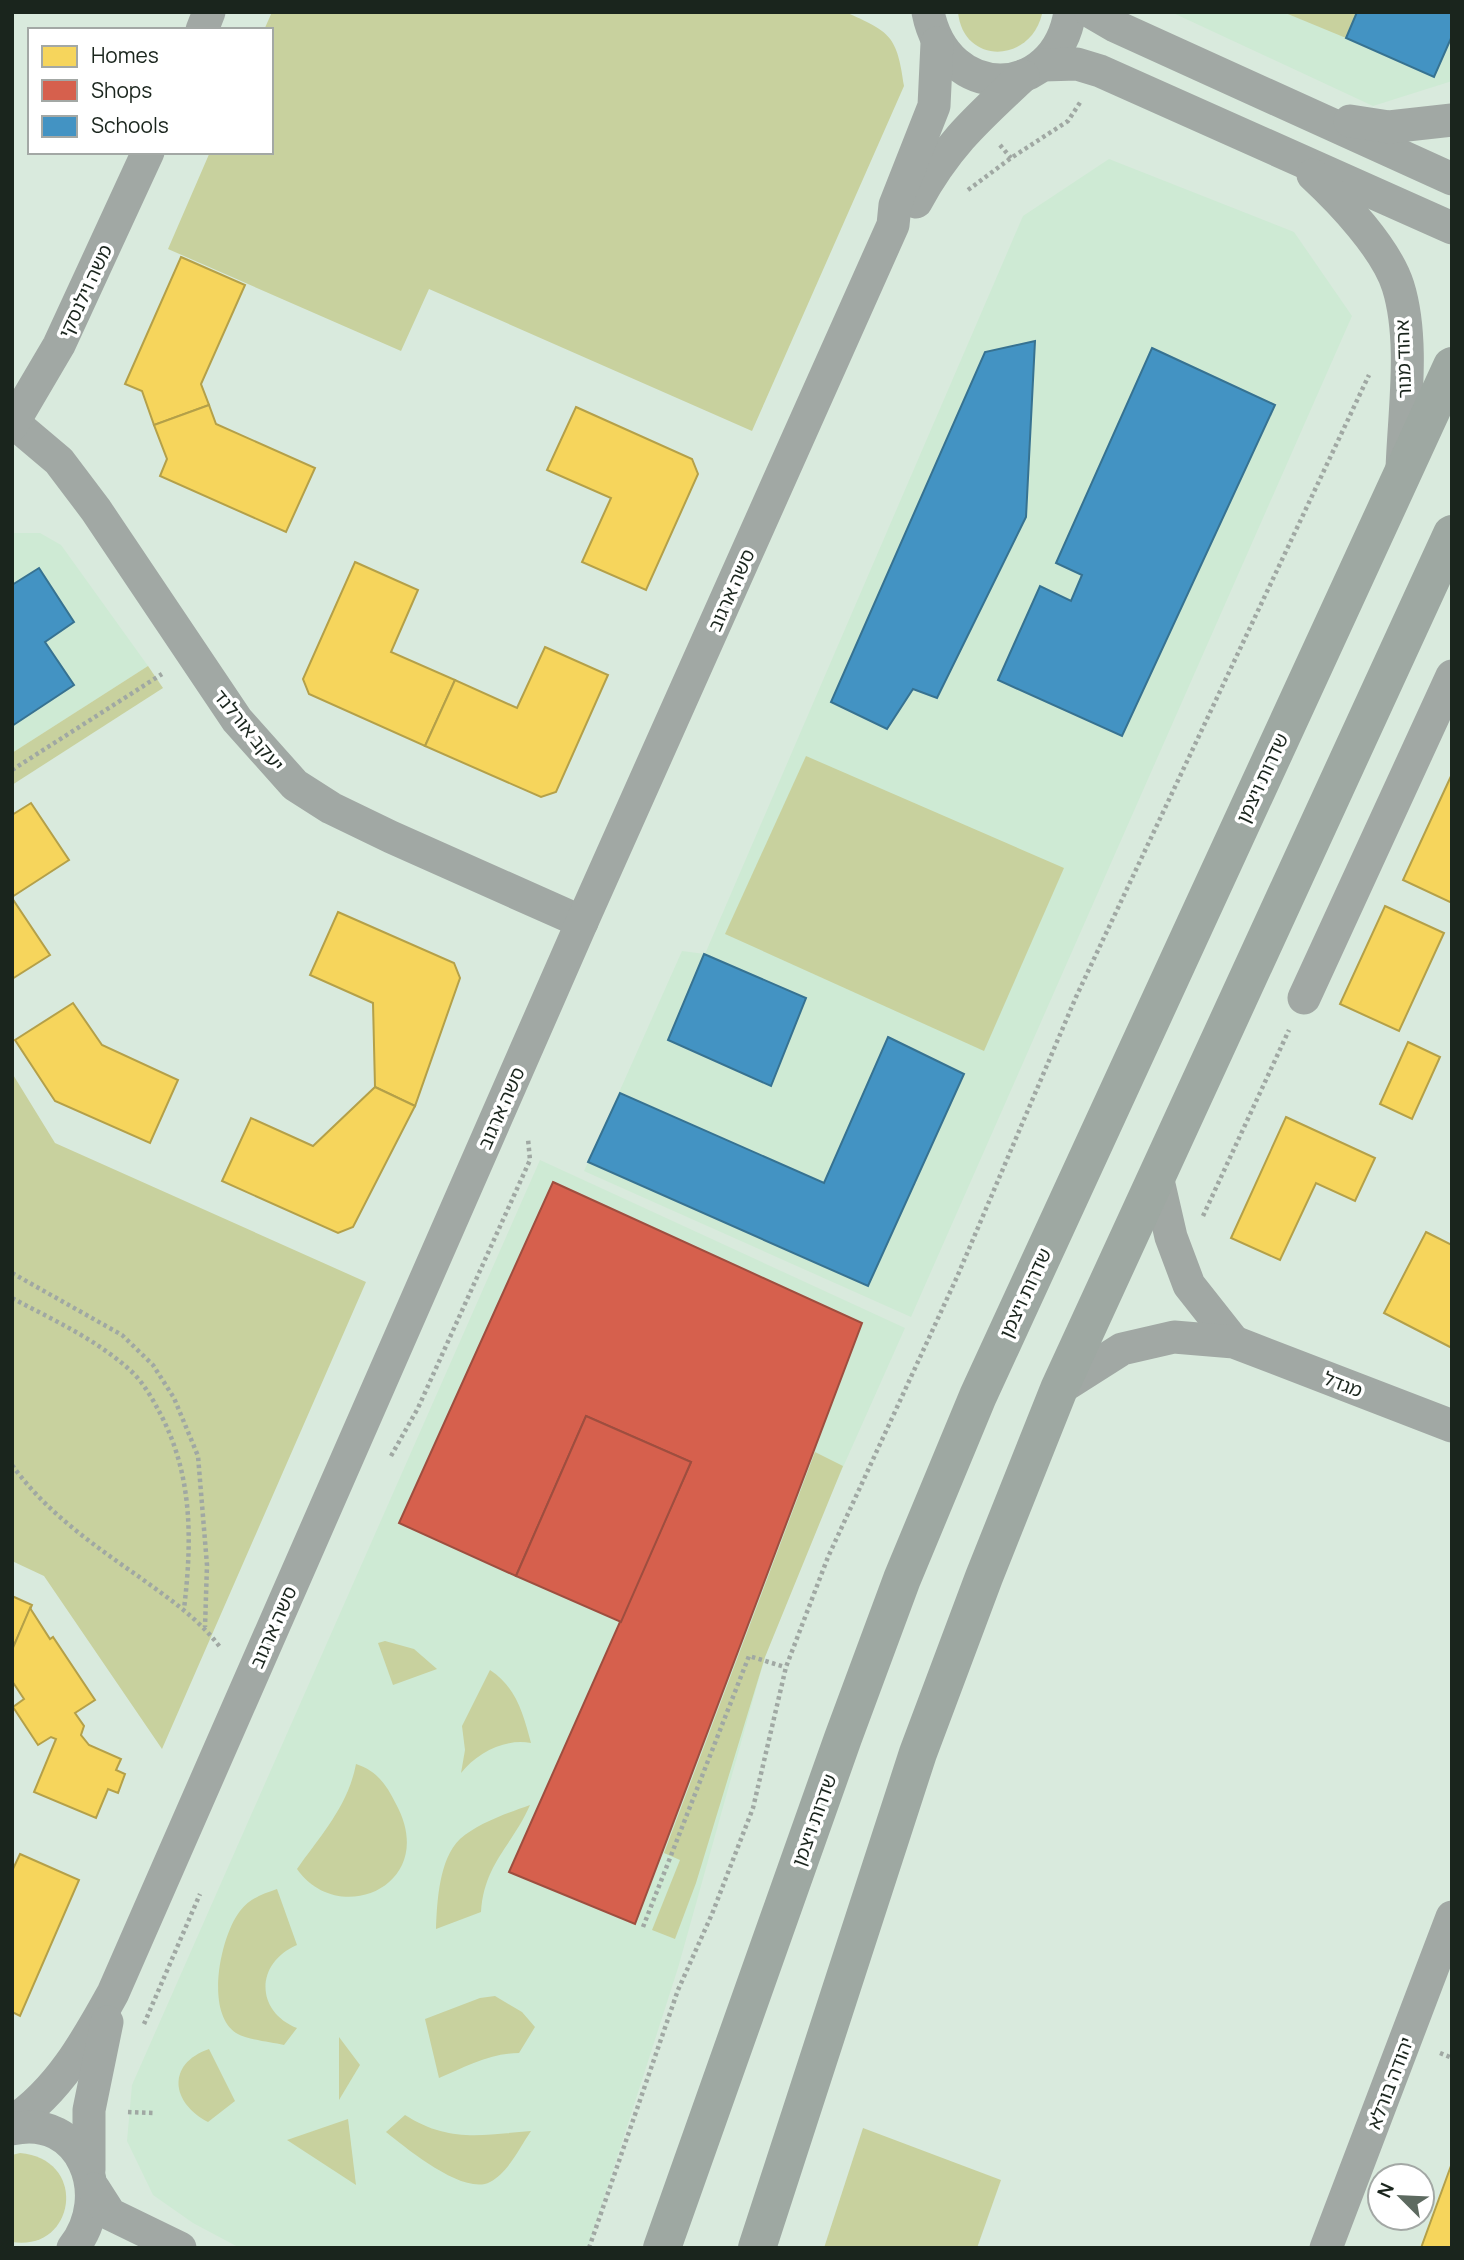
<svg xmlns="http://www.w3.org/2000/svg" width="1464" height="2260" viewBox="0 0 1464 2260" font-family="Manrope,'Noto Sans Hebrew',sans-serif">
<rect width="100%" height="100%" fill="#d9eadd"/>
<g fill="#ceead4">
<polygon points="1171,12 1452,12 1452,81 1373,106"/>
<polygon points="1109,159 1294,232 1352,316 911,1317 584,1171 682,951 705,954 1023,216"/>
<polygon points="12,533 40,533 61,545 148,666 12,753"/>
<polygon points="540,1160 905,1328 819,1521 765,1657 678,1968 588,2248 240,2248 193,2223 153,2195 127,2141 132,2085"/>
</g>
<g fill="#c8d19e">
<path d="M272,12H845C891,32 897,36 904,86L752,431L429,289L401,351L168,249L210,152H271V30H264Z"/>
<path d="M958,12H1042V14C1030,64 963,65 958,12Z"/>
<polygon points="1283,12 1357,12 1346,38"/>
<polygon points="148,666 163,688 12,785 12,753"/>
<polygon points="806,756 1064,868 984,1051 725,934"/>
<polygon points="12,1073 55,1143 366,1282 162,1749 44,1576 12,1561"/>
<polygon points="815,1452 843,1466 765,1657 696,1883 675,1939 652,1930 680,1860 664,1853"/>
<polygon points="385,1641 414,1649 437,1669 393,1685 378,1643"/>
<path d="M490,1670C516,1687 523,1713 531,1743C505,1738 477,1753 461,1773L465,1750L462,1726Z"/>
<path d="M356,1764C377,1771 386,1784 396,1804C440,1885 339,1929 297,1869C321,1835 348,1806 356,1764Z"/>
<path d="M530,1805C512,1846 484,1864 481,1912L436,1929C437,1902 439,1859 460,1839C478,1823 508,1813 530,1805Z"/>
<path d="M277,1889L297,1945C255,1963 255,2011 297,2028L284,2045C270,2042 248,2040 236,2033C204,2012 221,1935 240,1911C250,1898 263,1894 277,1889Z"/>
<path d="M495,1996L522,2012L535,2027L519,2053C490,2053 465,2067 439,2078L425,2019L480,1998Z"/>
<polygon points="339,2037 360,2065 339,2100"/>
<path d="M209,2049L235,2101L208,2122C171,2103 166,2064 209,2049Z"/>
<path d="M405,2115C449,2143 482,2135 531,2131C520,2147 508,2173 490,2182C464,2196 406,2148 386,2132Z"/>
<polygon points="348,2119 356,2185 287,2140"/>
<polygon points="863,2128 1001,2180 977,2248 824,2248"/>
<path d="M20,2153C89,2159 76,2252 12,2242V2155Z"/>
</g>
<g fill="#f6d55c" stroke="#b4a049" stroke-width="2">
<polygon points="181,257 245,285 201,384 209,405 154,425 142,391 125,384"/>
<polygon points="209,405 216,424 315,468 286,532 160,476 167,459 154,425"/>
<polygon points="576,407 692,459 698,474 646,590 582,562 611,498 547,470"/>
<polygon points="355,562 418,590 391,652 455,680 425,746 309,694 303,679"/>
<polygon points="545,647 608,675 556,792 541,797 425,746 455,680 517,708"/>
<polygon points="1452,774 1452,903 1403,880"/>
<polygon points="31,803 69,860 12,897 12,815"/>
<polygon points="12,898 50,955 12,979"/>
<polygon points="1385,906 1444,933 1399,1031 1340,1004"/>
<polygon points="338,912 454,963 460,978 415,1106 375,1087 373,1003 310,975"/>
<polygon points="73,1003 102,1045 178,1080 150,1143 55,1101 15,1040"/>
<polygon points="1408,1042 1440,1057 1412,1119 1380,1104"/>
<polygon points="375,1087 415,1106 353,1227 338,1233 222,1181 251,1118 313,1146"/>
<polygon points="1286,1117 1375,1158 1355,1201 1316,1183 1280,1260 1231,1238"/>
<polygon points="1426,1232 1452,1245 1452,1348 1384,1313"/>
<polygon points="12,1596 32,1605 12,1650"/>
<polygon points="30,1608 50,1639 53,1637 95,1700 75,1713 84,1726 81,1735 89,1745 121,1759 116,1770 125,1774 118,1793 108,1789 96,1818 34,1792 56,1739 51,1737 38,1745 13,1707 24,1699 12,1681 12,1650"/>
<polygon points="20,1854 79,1880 20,2016 12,2012 12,1871"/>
<polygon points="1452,2163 1452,2248 1421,2248"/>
</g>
<g fill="#d6604d" stroke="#9e4e3f" stroke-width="2">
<polygon points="553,1182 862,1323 635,1924 509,1872 691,1462 586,1416 516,1576 399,1523"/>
<polygon points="586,1416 691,1462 621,1622 516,1576"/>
</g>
<g fill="#4393c3" stroke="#377291" stroke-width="2">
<polygon points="1357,12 1452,12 1452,36 1434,77 1346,38"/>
<polygon points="1035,341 1026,517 937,698 913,689 887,729 831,702 985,352"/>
<polygon points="1152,348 1275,405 1122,736 998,680 1040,586 1071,601 1082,575 1056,563"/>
<polygon points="39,568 74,622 45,642 74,685 12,726 12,585"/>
<polygon points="704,954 806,998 771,1086 668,1040"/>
<polygon points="888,1037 964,1074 868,1286 588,1162 620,1093 824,1183"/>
</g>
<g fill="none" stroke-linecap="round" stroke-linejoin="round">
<g stroke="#a0a8a3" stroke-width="4.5" stroke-dasharray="3.5 3.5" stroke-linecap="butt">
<polyline points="1000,145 1011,158"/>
<polyline points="968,190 1011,158 1068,121 1081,101"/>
<polyline points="12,770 162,674"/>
<polyline points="1203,1216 1289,1030"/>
<polyline points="12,1273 122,1335 153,1365 174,1398 198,1456 207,1565 205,1627"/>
<path d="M12,1298C53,1320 96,1339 131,1371C144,1383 153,1400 161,1415C193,1477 192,1542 184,1609"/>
<polyline points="391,1456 418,1408 530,1160 528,1139"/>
<path d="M12,1465C45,1511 92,1544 138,1576C168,1598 197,1617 220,1647"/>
<polyline points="643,1927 749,1656 785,1667"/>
<polyline points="144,2024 200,1894"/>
<polyline points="1440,2053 1452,2058"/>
<polyline points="128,2112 153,2113"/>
<polyline points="589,2248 678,1990 712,1914 753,1808 786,1667 828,1557 957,1277 1076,997 1369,375"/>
</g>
<g stroke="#a1a8a4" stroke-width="33">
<path d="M928,12C946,103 1056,102 1070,12"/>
<polyline points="1091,12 1115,26 1452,179"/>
<polyline points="202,30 209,12"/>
<polyline points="1043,65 1077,64 1100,71 1452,228"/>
<polyline points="1350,121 1389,127 1452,120"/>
<path d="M1313,175C1341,201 1386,248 1398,286C1415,340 1404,412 1402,469"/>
<path d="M916,202C947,145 977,119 1023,76"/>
<polyline points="14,423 59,461 96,510 237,720 295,785 331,808 391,837 582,922"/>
<polyline points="12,425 59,345 148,152"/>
<polyline points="1304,998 1452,676"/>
<polyline points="1157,1176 1171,1237 1189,1285 1234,1342"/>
<polyline points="1059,1389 1122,1349 1174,1337 1234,1342 1452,1426"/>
<path d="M12,2122C59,2091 87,2040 113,1993L582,922L893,225L895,205L934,106L937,43"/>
<path d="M12,2129C81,2113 115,2195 73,2248"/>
<polyline points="89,2170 89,2110 107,2022"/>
<polyline points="94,2189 110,2214 180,2248"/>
<polyline points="1326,2248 1452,1917"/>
</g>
<g stroke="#9ea8a2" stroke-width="38">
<polyline points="662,2248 843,1738 902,1579 978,1396 1452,366"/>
<polyline points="757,2248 918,1753 984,1577 1059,1389 1452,534"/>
</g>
</g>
<g text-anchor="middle" stroke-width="7" stroke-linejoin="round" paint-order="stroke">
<g font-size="19" fill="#1a251d" stroke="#fff">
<text transform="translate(85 291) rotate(-65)" y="7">משה וילנסקי</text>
<text transform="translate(1403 359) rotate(-92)" y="7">אהוד מנור</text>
<text transform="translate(731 590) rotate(-66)" y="7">סשה ארגוב</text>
<text transform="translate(249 730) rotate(51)" y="7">יעקב אורלנד</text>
<text transform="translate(1262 778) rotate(-65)" y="7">שדרות ויצמן</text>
<text transform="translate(501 1108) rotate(-66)" y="7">סשה ארגוב</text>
<text transform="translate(1025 1293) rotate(-65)" y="7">שדרות ויצמן</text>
<text transform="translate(1343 1384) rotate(21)" y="7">מגדל</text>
<text transform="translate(273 1627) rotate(-66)" y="7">סשה ארגוב</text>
<text transform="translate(814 1820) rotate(-70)" y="7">שדרות ויצמן</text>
<text transform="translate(1390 2083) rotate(-69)" y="7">יהודה בורלא</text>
</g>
</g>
<rect width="1464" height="2260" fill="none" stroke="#1a251d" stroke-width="28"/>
<rect x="28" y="28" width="245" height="126" fill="#ffffff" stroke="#a3a8a5" stroke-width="2"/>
<rect x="42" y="46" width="35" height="21" fill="#f6d55c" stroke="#a3a8a5" stroke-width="2"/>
<text x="91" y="63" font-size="21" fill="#1a251d">Homes</text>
<rect x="42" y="80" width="35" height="21" fill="#d6604d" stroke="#a3a8a5" stroke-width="2"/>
<text x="91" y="98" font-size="21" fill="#1a251d">Shops</text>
<rect x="42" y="116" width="35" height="21" fill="#4393c3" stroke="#a3a8a5" stroke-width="2"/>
<text x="91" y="133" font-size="21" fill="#1a251d">Schools</text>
<g transform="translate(1401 2197) rotate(294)"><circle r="33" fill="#ffffff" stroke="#a3a8a5" stroke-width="2"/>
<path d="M0-5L12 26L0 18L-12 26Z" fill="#5d6a60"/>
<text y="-10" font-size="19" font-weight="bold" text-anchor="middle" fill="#1a251d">N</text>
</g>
</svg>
